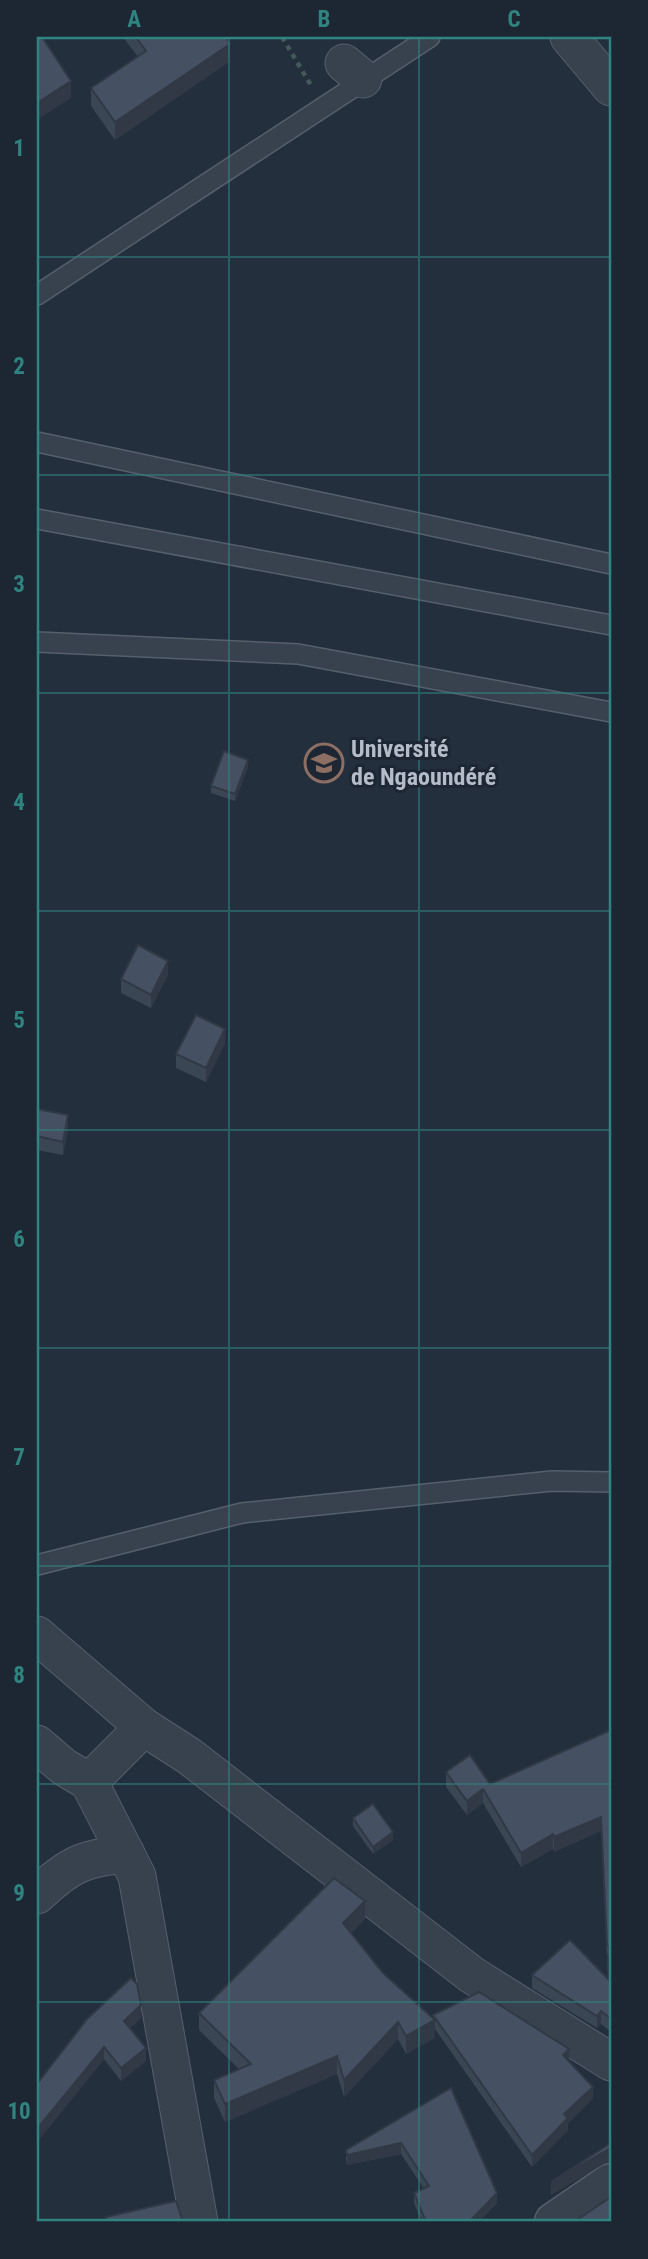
<svg xmlns="http://www.w3.org/2000/svg" width="648" height="2259" viewBox="0 0 648 2259" font-family="'Roboto Condensed',sans-serif">
<rect width="100%" height="100%" fill="#242f3e"/>
<g fill="none" stroke-linecap="round" stroke-linejoin="round">
<defs>
<g id="service">
<polyline points="37,295 430,37"/>
<polyline points="37,442 611,564"/>
<polyline points="37,519 611,625"/>
<polyline points="37,642 298,654 611,712"/>
<polyline points="37,1565 242,1513 552,1481 611,1482"/>
</g>
<g id="minor">
<polyline points="569,37 611,87"/>
<polyline points="344,63 363,79"/>
<polyline points="37,1635 144,1727 189,1756 472,1975 611,2062"/>
<polyline points="37,1744 64,1767 89,1782 137,1876 199,2222"/>
<polyline points="89,1782 144,1727"/>
<path d="M37,1895C69,1865 83,1858 126,1854"/>
</g>
<polyline id="tertiary" points="554,2222 611,2183"/>
</defs>
<use href="#service" stroke="#565f6c" stroke-width="22"/>
<use href="#minor" stroke="#565f6c" stroke-width="39"/>
<use href="#tertiary" stroke="#565f6c" stroke-width="41"/>
<polyline stroke="#44595c" stroke-width="4.5" stroke-dasharray="5 5" stroke-linecap="butt" points="282,37 312,87"/>
<use href="#service" stroke="#38414e" stroke-width="19"/>
<use href="#minor" stroke="#38414e" stroke-width="37"/>
<use href="#tertiary" stroke="#38414e" stroke-width="38"/>
</g>
<g fill="#3b4654">
<polygon points="123,37 226,37 230,61 115,140 91,106 91,88 138,57"/>
<polygon points="248,767 235,801 211,793 211,786"/>
<polygon points="168,975 151,1008 121,993 121,979"/>
<polygon points="225,1043 206,1082 176,1068 176,1054"/>
<polygon points="37,1109 68,1129 63,1155 37,1150"/>
<polygon points="611,1730 611,2032 601,2024 597,2028 532,1988 532,1975 608,1980 601,1831 554,1852 553,1849 521,1867 483,1803 467,1815 446,1787 446,1772 490,1784"/>
<polygon points="353,1818 393,1840 373,1854 353,1826"/>
<polygon points="365,1919 351,1933 383,1973 433,2019 433,2015 569,2061 593,2098 568,2123 568,2130 532,2167 435,2029 435,2038 406,2054 398,2039 344,2097 337,2074 225,2122 214,2098 214,2080 239,2069 199,2030 199,2013"/>
<polygon points="141,2018 130,2028 146,2061 121,2081 104,2059 37,2142 37,2084"/>
<polygon points="451,2088 497,2203 479,2222 422,2222 414,2203 414,2193 424,2189 401,2154 347,2165 346,2161 346,2150"/>
<polygon points="611,2143 611,2162 609,2161 551,2195"/>
</g>
<g fill="#303945">
<polygon points="230,44 230,61 115,140 115,122"/>
<polygon points="71,81 71,98 37,120 37,103"/>
<polygon points="248,760 248,767 235,801 235,794"/>
<polygon points="168,961 168,975 151,1008 151,995"/>
<polygon points="225,1029 225,1043 206,1082 206,1068"/>
<polygon points="68,1115 68,1129 63,1155 63,1142"/>
<polygon points="483,1789 483,1803 467,1815 467,1801"/>
<polygon points="601,1817 601,1831 554,1852 554,1837"/>
<polygon points="393,1832 393,1840 373,1854 373,1847"/>
<polygon points="553,1834 553,1849 521,1867 521,1853"/>
<polygon points="365,1901 365,1919 343,1940 343,1923"/>
<polygon points="141,2005 141,2018 124,2033 124,2021"/>
<polygon points="601,2011 601,2024 597,2028 597,2016"/>
<polygon points="435,2020 435,2038 406,2054 406,2036"/>
<polygon points="398,2022 398,2039 344,2097 344,2080"/>
<polygon points="104,2047 104,2059 37,2142 37,2129"/>
<polygon points="146,2048 146,2061 121,2081 121,2068"/>
<polygon points="569,2049 569,2060 563,2055"/>
<polygon points="337,2056 337,2074 225,2122 225,2104"/>
<polygon points="593,2087 593,2098 568,2123 568,2130 532,2167 532,2155 564,2114"/>
<polygon points="401,2143 401,2154 347,2165 347,2155"/>
<polygon points="609,2149 609,2161 551,2195 551,2182"/>
<polygon points="497,2193 497,2203 479,2222 469,2222"/>
</g>
<g fill="#455162" stroke="#303945" stroke-width="2">
<polygon points="37,37 42,37 71,81 37,103"/>
<polygon points="136,37 226,37 230,44 115,122 91,88 146,51"/>
<polygon points="224,751 248,760 235,794 211,786"/>
<polygon points="138,945 168,961 151,995 121,979"/>
<polygon points="196,1015 225,1029 206,1068 176,1054"/>
<polygon points="37,1109 68,1115 63,1142 37,1136"/>
<polygon points="611,1730 611,1946 607,1946 601,1817 554,1837 553,1834 521,1853 483,1789 467,1801 446,1772 470,1755 490,1784"/>
<polygon points="373,1804 393,1832 373,1847 353,1818"/>
<polygon points="334,1878 365,1901 343,1923 383,1973 435,2020 406,2036 398,2022 344,2080 337,2056 225,2104 214,2080 251,2064 199,2013"/>
<polygon points="570,1940 609,1980 608,1956 611,1958 611,2019 601,2011 597,2016 532,1975"/>
<polygon points="131,1978 137,1984 141,2005 124,2021 146,2048 121,2068 104,2047 37,2129 37,2084 87,2019"/>
<polygon points="479,1992 569,2049 563,2055 593,2087 564,2114 568,2118 532,2155 433,2015"/>
<polygon points="451,2088 497,2193 469,2222 426,2222 414,2193 429,2186 401,2143 347,2155 346,2150"/>
<polygon points="611,2143 611,2149 609,2149 551,2182"/>
<polygon points="611,2197 611,2222 574,2222"/>
<polygon points="176,2201 183,2222 108,2222 106,2217"/>
</g>
<path fill="none" stroke="#308480" stroke-width="2" stroke-opacity="0.55" d="M229,37V2222M419,37V2222M37,257H611M37,475H611M37,693H611M37,911H611M37,1130H611M37,1348H611M37,1566H611M37,1784H611M37,2002H611"/>
<defs>
<symbol id="university-ring" viewBox="-11 -11 22 22"><circle r="9.5" fill="#1d2633" stroke="#8d6e63" stroke-width="1.5"/><path d="M0-5L7-2L0 1L-7-2ZM-4 1L0 2.5L4 1V4Q0 6-4 4Z" fill="#8d6e63"/></symbol>
</defs>
<g fill-rule="evenodd">
<use href="#university-ring" x="302" y="741" width="44" height="44"/>
</g>
<g text-anchor="middle" stroke-width="6" stroke-linejoin="round" paint-order="stroke">
<g font-size="24" font-weight="bold" fill="#b4bcc9" stroke="#1d2633" text-anchor="start">
<text x="351" y="757">Université<tspan x="351" dy="28">de Ngaoundéré</tspan></text>
</g>
</g>
<rect width="648" height="2259" fill="none" stroke="#1d2633" stroke-width="77"/>
<rect x="38" y="38" width="572" height="2182" fill="none" stroke="#308480" stroke-width="2.5"/>
<g font-size="23" text-anchor="middle" font-weight="bold" fill="#308480">
<text x="134" y="27">A</text>
<text x="324" y="27">B</text>
<text x="514" y="27">C</text>
<text x="19" y="156">1</text>
<text x="19" y="374">2</text>
<text x="19" y="592">3</text>
<text x="19" y="810">4</text>
<text x="19" y="1028">5</text>
<text x="19" y="1247">6</text>
<text x="19" y="1465">7</text>
<text x="19" y="1683">8</text>
<text x="19" y="1901">9</text>
<text x="19" y="2119">10</text>
</g>
</svg>
